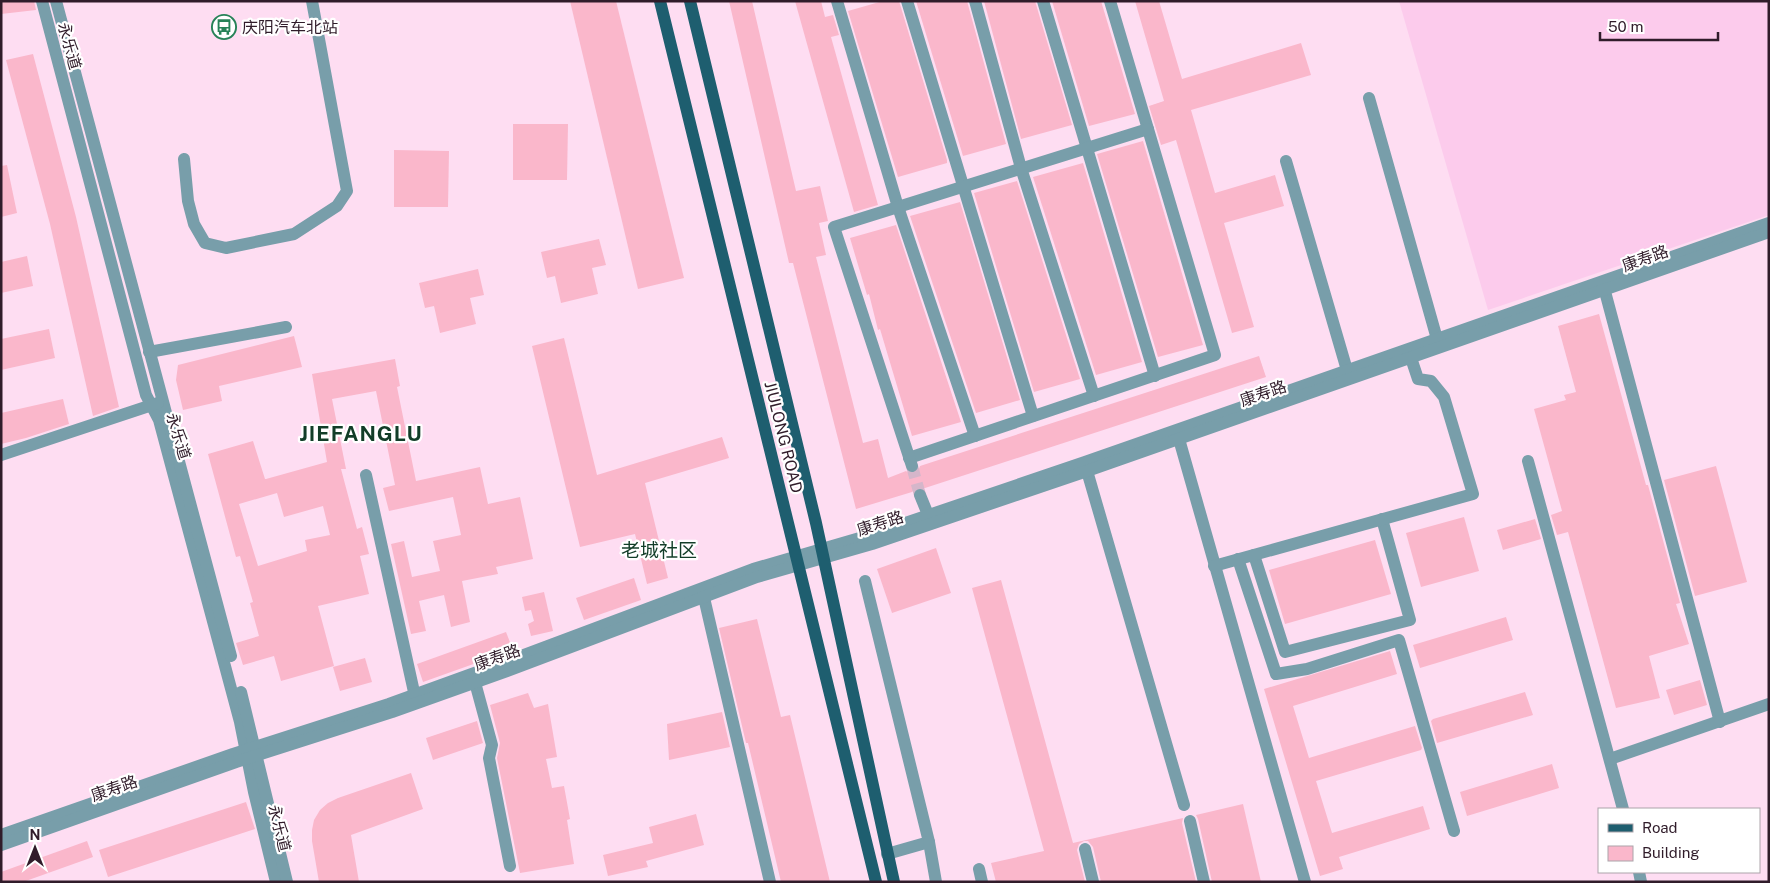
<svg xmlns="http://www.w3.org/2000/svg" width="1770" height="883" viewBox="0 0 1770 883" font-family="'Public Sans','Noto Sans SC',sans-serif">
<rect width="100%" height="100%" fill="#feddf2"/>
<polygon fill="#fccbec" points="1399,1 1769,1 1769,215 1488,310"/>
<g fill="#fab7cb" fill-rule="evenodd">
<polygon points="1,1 34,1 36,10 1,14"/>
<polygon points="570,1 616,1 684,278 638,289"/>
<polygon points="729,1 752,1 796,191 820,186 828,221 819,223 826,255 816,257 863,443 878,439 888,478 906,471 910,474 915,474 918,471 920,466 1259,356 1266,377 925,488 917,487 912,492 856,509 793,263 789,263"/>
<polygon points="795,1 821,1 825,17 833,15 839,35 831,37 878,205 854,212"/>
<polygon points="883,1 899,1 947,160 947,163 898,177 848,11"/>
<polygon points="916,1 967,1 1006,144 963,156"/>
<polygon points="984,1 1035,1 1072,125 1021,139"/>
<polygon points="1052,1 1101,1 1135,114 1089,126"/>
<polygon points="1135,1 1159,1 1182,79 1301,43 1311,75 1191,110 1215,193 1275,175 1284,206 1224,223 1254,327 1232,333 1176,140 1161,145 1149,106 1164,101"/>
<polygon points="33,54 76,217 119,407 93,416 50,224 6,60"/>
<polygon points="513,124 568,124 567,180 513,180"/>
<polygon points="1143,141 1203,345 1158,357 1097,154"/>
<polygon points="394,150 449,151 448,207 394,207"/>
<polygon points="1083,163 1142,362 1096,375 1033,177"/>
<polygon points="7,165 17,213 1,217 1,166"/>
<polygon points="1017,181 1080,379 1034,392 974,193"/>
<polygon points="960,202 1020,400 976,413 910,216"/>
<polygon points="896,225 961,422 912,436 880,329 878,330 869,294 867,295 850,238"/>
<polygon points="599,239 606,265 592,268 598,294 561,303 555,276 547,278 541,252"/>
<polygon points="27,256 33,286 1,293 1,262"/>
<polygon points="478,269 484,295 470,298 476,324 440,333 434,306 425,308 419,283"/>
<polygon points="1599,314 1646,485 1648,485 1680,603 1676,604 1689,644 1649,656 1660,698 1616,708 1568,532 1557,535 1551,515 1562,511 1534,409 1566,400 1564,395 1576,392 1558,326"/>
<polygon points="49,329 55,358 1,370 1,339"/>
<polygon points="294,336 302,367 219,386 222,401 183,410 176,380 178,365"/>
<polygon points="564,338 597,475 722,437 729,458 645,483 668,578 647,584 635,534 580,547 532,346"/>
<path d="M395,359L400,386L397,387L416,481L480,467L488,504L520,497L533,559L496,567L498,574L462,581L470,622L451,627L444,595L419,601L426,631L411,634L391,544L404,541L412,577L440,571L433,541L461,535L453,497L389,511L383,488L395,485L376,391L332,399L346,469H341L357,529L362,527L369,554L360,556L369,594L318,606L334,666L281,681L274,656L243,665L236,643L259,636L250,603L253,602L240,556L236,557L208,454L253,441L265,479H266L327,462L312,374ZM277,493L284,517L323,506L330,535L305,540L307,551L258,566L239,504Z"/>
<polygon points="63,399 69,424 26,438 1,444 1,413"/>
<polygon points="1716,466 1747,582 1695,596 1664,480"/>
<polygon points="1464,517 1479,571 1421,587 1406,533"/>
<polygon points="1535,519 1541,539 1503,550 1497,530"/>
<polygon points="1375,540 1391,594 1285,624 1269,570"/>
<polygon points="936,548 951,593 892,613 877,569"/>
<polygon points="634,578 641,600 584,620 576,598"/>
<polygon points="1001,580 1073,843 1183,818 1182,823 1196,882 1101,882 1093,847 1088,841 1084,841 1079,844 1077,850 1085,882 996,882 991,863 1044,851 972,588"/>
<polygon points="544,592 553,631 531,636 528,624 534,621 531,610 525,611 522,597"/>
<polygon points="1506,617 1513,640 1420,668 1413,645"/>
<polygon points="757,619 781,717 790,715 830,882 781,882 748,743 746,743 719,628"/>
<polygon points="506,632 513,650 423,682 417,664"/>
<polygon points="1390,651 1397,674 1293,706 1309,758 1415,726 1422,748 1421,750 1316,781 1332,833 1423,806 1430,829 1339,857 1343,869 1320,876 1264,689"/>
<polygon points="365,658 372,682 340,691 333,667"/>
<polygon points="1700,680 1707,705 1674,715 1666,690"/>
<polygon points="1525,692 1533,715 1437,743 1431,721 1433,719"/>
<polygon points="528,693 534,708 548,704 557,757 546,759 552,788 564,786 570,819 567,820 574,864 520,873 497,758 500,743 490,705"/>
<polygon points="722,712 730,747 669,760 667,724"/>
<polygon points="477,721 483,743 433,760 426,738"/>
<polygon points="1552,764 1559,788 1467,816 1460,792"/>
<polygon points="411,773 423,809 351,835 359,882 319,882 312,841 312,830 314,820 320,810 328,803 338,798"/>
<polygon points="246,802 255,829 108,877 99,850"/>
<polygon points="1243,804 1261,882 1212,882 1198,819 1196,815"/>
<polygon points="696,814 704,845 646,861 648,867 608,876 603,855 653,843 649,827"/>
<polygon points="87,841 93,857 23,882 1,882 1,872"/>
</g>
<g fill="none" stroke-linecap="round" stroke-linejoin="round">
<polyline stroke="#d5b6ca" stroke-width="12" stroke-dasharray="12 6" stroke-linecap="butt" points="912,466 920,495"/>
<g stroke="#789eaa" stroke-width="12">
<polyline points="42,1 146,395 159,420 240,722 254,792 276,882"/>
<polyline points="56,1 231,656"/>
<polyline points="837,1 898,207 975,436"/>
<polyline points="907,1 1033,416"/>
<polyline points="975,1 1021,168 1094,396"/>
<polyline points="1043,1 1155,376"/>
<polyline points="1369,98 1439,346"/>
<polyline points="184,159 188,201 194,224 205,243 226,248 294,234 337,206 347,191 312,1"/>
<polyline points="1286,161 1349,377"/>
<polyline points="1603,284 1720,722"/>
<polyline points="149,352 286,327"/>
<polyline points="1177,432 1305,882"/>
<polyline points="1,455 158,403"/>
<polyline points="909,458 1215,355 1110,1"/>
<polyline points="1528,461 1623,809"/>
<polyline points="1085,464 1184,805"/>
<polyline points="912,466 834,227 1148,129"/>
<polyline points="366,475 416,701"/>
<polyline points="920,495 931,522"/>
<polyline points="1254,555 1285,652 1410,620 1382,519"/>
<polyline points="1238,559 1276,674 1307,669 1399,640 1454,831"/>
<polyline points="1214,566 1473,494 1444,397 1431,381 1418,379 1409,352"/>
<polyline points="865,581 929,842 887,854"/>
<polyline points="702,589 770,882"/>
<polyline points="473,675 492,745 489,758 510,866"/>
<polyline points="241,692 287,882"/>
<polyline points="1610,759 1769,704"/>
<polyline points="1190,821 1204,882"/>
<polyline points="1,835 233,754 389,704 505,662 753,569 870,535 1085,462 1769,223"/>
<polyline points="929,842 936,882"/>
<polyline points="1,845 236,762 392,712 507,671 757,577 872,544 1087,471 1769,232"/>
<polyline points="1085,849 1093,882"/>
<polyline points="979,869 982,882"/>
<polyline points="1639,872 1641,882"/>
</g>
<g stroke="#1e5e6f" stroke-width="12">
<polyline points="660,1 876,882"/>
<polyline points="690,1 816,523 894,882"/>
</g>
</g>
<defs>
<symbol id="bus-ring" viewBox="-11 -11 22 22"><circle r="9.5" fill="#fff" stroke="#278258" stroke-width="1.5"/><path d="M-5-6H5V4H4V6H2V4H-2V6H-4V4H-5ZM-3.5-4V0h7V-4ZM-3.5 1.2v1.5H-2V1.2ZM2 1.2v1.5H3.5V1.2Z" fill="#278258"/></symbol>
</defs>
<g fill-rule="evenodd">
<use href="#bus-ring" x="210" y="13" width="28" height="28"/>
</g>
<g text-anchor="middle" stroke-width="4.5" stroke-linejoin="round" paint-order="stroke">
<g font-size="16" fill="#301c2a" stroke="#fff" text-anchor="start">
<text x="242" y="33">庆阳汽车北站</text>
</g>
<g font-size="16" fill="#301c2a" stroke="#fff">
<text transform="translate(70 46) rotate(75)" y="6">永乐道</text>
<text transform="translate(1645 258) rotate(-20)" y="6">康寿路</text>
<text transform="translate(1263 393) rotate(-19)" y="6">康寿路</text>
<text transform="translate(179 436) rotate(73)" y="6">永乐道</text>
<text transform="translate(784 437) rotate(76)" y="6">JIULONG ROAD</text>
<text transform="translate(880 523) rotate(-18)" y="6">康寿路</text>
<text transform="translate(497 657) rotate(-20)" y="6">康寿路</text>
<text transform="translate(114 788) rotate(-19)" y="6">康寿路</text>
<text transform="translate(280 828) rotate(76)" y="6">永乐道</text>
</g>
<g font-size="19" fill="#123d28" stroke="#fff">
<text x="659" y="557">老城社区</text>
</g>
<g font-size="21" font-weight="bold" letter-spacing="1" fill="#123d28" stroke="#fff">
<text x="361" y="441">JIEFANGLU</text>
</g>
</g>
<rect width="1770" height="883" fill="none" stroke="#301c2a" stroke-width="5"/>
<rect x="1598" y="808" width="162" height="65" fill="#ffffff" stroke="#aca4aa"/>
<rect x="1608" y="824" width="25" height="8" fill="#1e5e6f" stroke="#aca4aa"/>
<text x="1642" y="833" font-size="15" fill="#301c2a">Road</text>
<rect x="1608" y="846" width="25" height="15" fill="#fab7cb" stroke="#aca4aa"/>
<text x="1642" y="858" font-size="15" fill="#301c2a">Building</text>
<g transform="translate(35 848)" stroke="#ffffff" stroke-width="4" paint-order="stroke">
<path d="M0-4L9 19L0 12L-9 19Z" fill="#301c2a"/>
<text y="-8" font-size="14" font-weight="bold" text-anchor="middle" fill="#301c2a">N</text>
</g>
<path d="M1600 32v8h118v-8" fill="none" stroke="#301c2a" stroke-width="2.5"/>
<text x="1608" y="32" font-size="15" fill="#301c2a" stroke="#ffffff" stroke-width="4" paint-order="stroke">50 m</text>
</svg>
